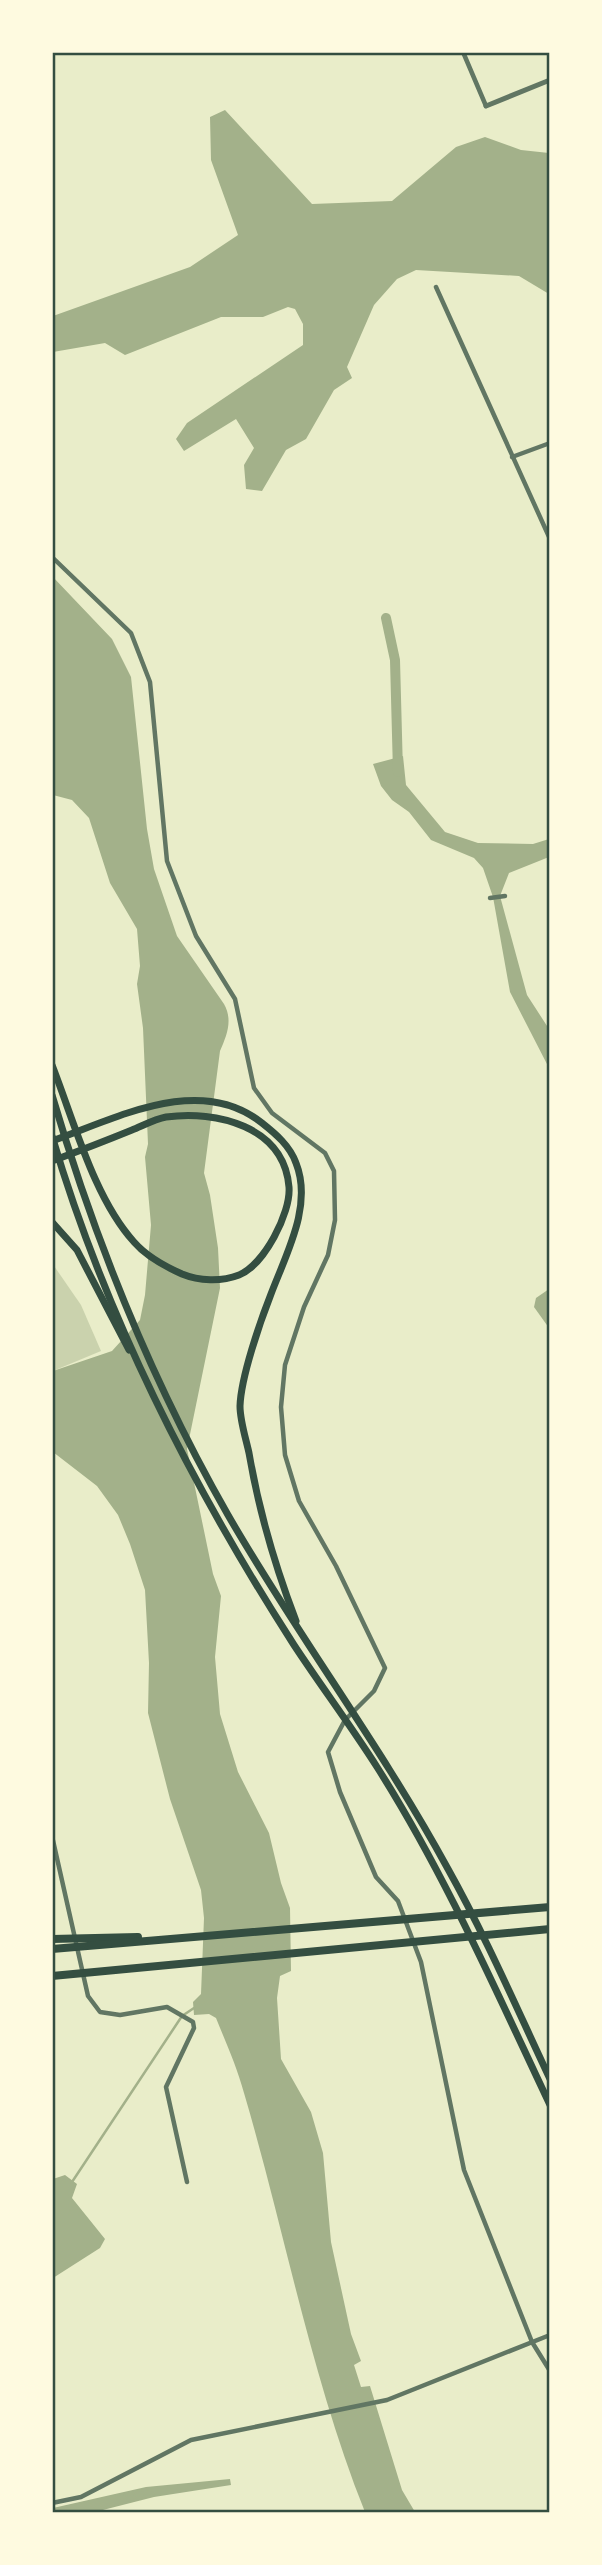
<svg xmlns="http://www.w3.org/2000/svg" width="602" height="2565" viewBox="0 0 602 2565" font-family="Georgia,serif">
<rect width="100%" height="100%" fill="#e9edc9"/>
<polygon fill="#cad2ad" points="52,1263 81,1305 101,1351 53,1371"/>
<g fill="#a3b18a">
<polygon points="225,110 312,204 392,201 456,147 485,137 521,150 549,153 549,294 519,276 416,270 397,279 374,305 347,367 352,378 334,390 306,439 286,450 262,491 246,489 244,465 254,448 236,419 184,451 176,439 187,423 303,345 303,324 295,309 288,307 263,317 221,317 125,355 105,343 53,352 53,316 190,267 238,235 211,160 210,117"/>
<path d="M52,576L112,639L131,677L147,829L154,869L177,936L224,1004C233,1020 227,1035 220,1051L204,1173L210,1195L218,1248L220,1288L187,1449L213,1574L221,1596L215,1657L220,1714L238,1772L269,1833L281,1883L290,1908L291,1971L280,1976L277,1998L281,2059L311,2112L323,2153L331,2242L351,2334L361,2361L354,2365L361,2387L370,2386L402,2490L415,2512H365C311,2377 285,2232 244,2093C237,2067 226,2043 216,2018L209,2014L194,2015L193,2002L201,1994L204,1918L201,1890L170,1799L148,1713L149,1663L145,1590L130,1544L118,1515L97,1486L53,1452V1371L112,1351L140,1320L145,1295L151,1225L145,1157L148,1144L143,1028L137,984L140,966L137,929L110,883L89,818L72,800L53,795Z"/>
<polygon points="403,756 406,785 445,832 478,843 533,844 549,839 549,857 509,873 500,896 527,995 549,1029 549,1068 510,992 493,897 483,868 474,858 431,840 409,812 392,800 381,786 373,764"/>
<polygon points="549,1289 549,1328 534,1307 536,1298"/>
<polygon points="65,2175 77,2184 72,2198 105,2239 100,2248 53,2278 53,2179"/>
<polygon points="230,2479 231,2485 154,2497 95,2512 53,2512 53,2508 146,2487"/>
</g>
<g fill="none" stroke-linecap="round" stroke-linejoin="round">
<polyline stroke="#a3b18a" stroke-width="2.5" points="72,2182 182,2016 194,2008"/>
<polyline stroke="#a3b18a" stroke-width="10" points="386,618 395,660 398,772"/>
<g stroke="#617663" stroke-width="4.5">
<polyline points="463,52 486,106"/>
<polyline points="436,287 550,539"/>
<polyline points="512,457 550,443"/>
<polyline points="52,557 131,633 150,682 167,861 196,936 235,999 254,1088 272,1113 325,1153 334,1171 335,1220 328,1255 304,1307 285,1365 281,1407 285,1455 299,1501 336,1566 385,1668 374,1691 345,1720 328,1752 340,1792 376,1877 398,1901 421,1962 464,2170 532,2342 550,2371"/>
<polyline points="490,898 505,896"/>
<polyline points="52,1836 88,1996 100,2012 120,2015 167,2007 193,2022 194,2028 166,2087 187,2182"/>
<polyline points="52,2503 81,2497 191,2440 387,2400 550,2335"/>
</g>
<polyline stroke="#617663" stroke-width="5" points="486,106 550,80"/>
<g stroke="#344e41" stroke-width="7">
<path d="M52,1065C74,1121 94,1198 134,1242C147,1257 164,1266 182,1274C199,1281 221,1282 239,1275C264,1265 291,1213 289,1187C284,1126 216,1110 166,1117C155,1119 142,1126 132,1130C105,1141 79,1151 52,1161"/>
<path d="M52,1095C95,1241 152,1382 228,1515C297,1635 381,1746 448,1869C486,1937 517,2009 550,2079"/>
<path d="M52,1136C105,1316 193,1488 294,1645C321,1686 351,1726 377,1767C445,1874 496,1991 550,2105"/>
<path d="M52,1141C117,1118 200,1073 262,1123C276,1134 290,1146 296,1163C313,1206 286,1254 271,1294C260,1322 241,1377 240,1406C240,1421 246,1439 249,1453C259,1512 275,1566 296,1621"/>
<polyline points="52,1222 77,1250 129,1350"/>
</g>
<g stroke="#344e41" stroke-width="8">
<polyline points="52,1939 138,1937"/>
<polyline points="52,1949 550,1907"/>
<polyline points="52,1976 550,1929"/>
</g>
</g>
<rect width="602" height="2565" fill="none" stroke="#fefae0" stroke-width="108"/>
<rect x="54" y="54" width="494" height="2457" fill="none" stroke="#344e41" stroke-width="2.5"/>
</svg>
